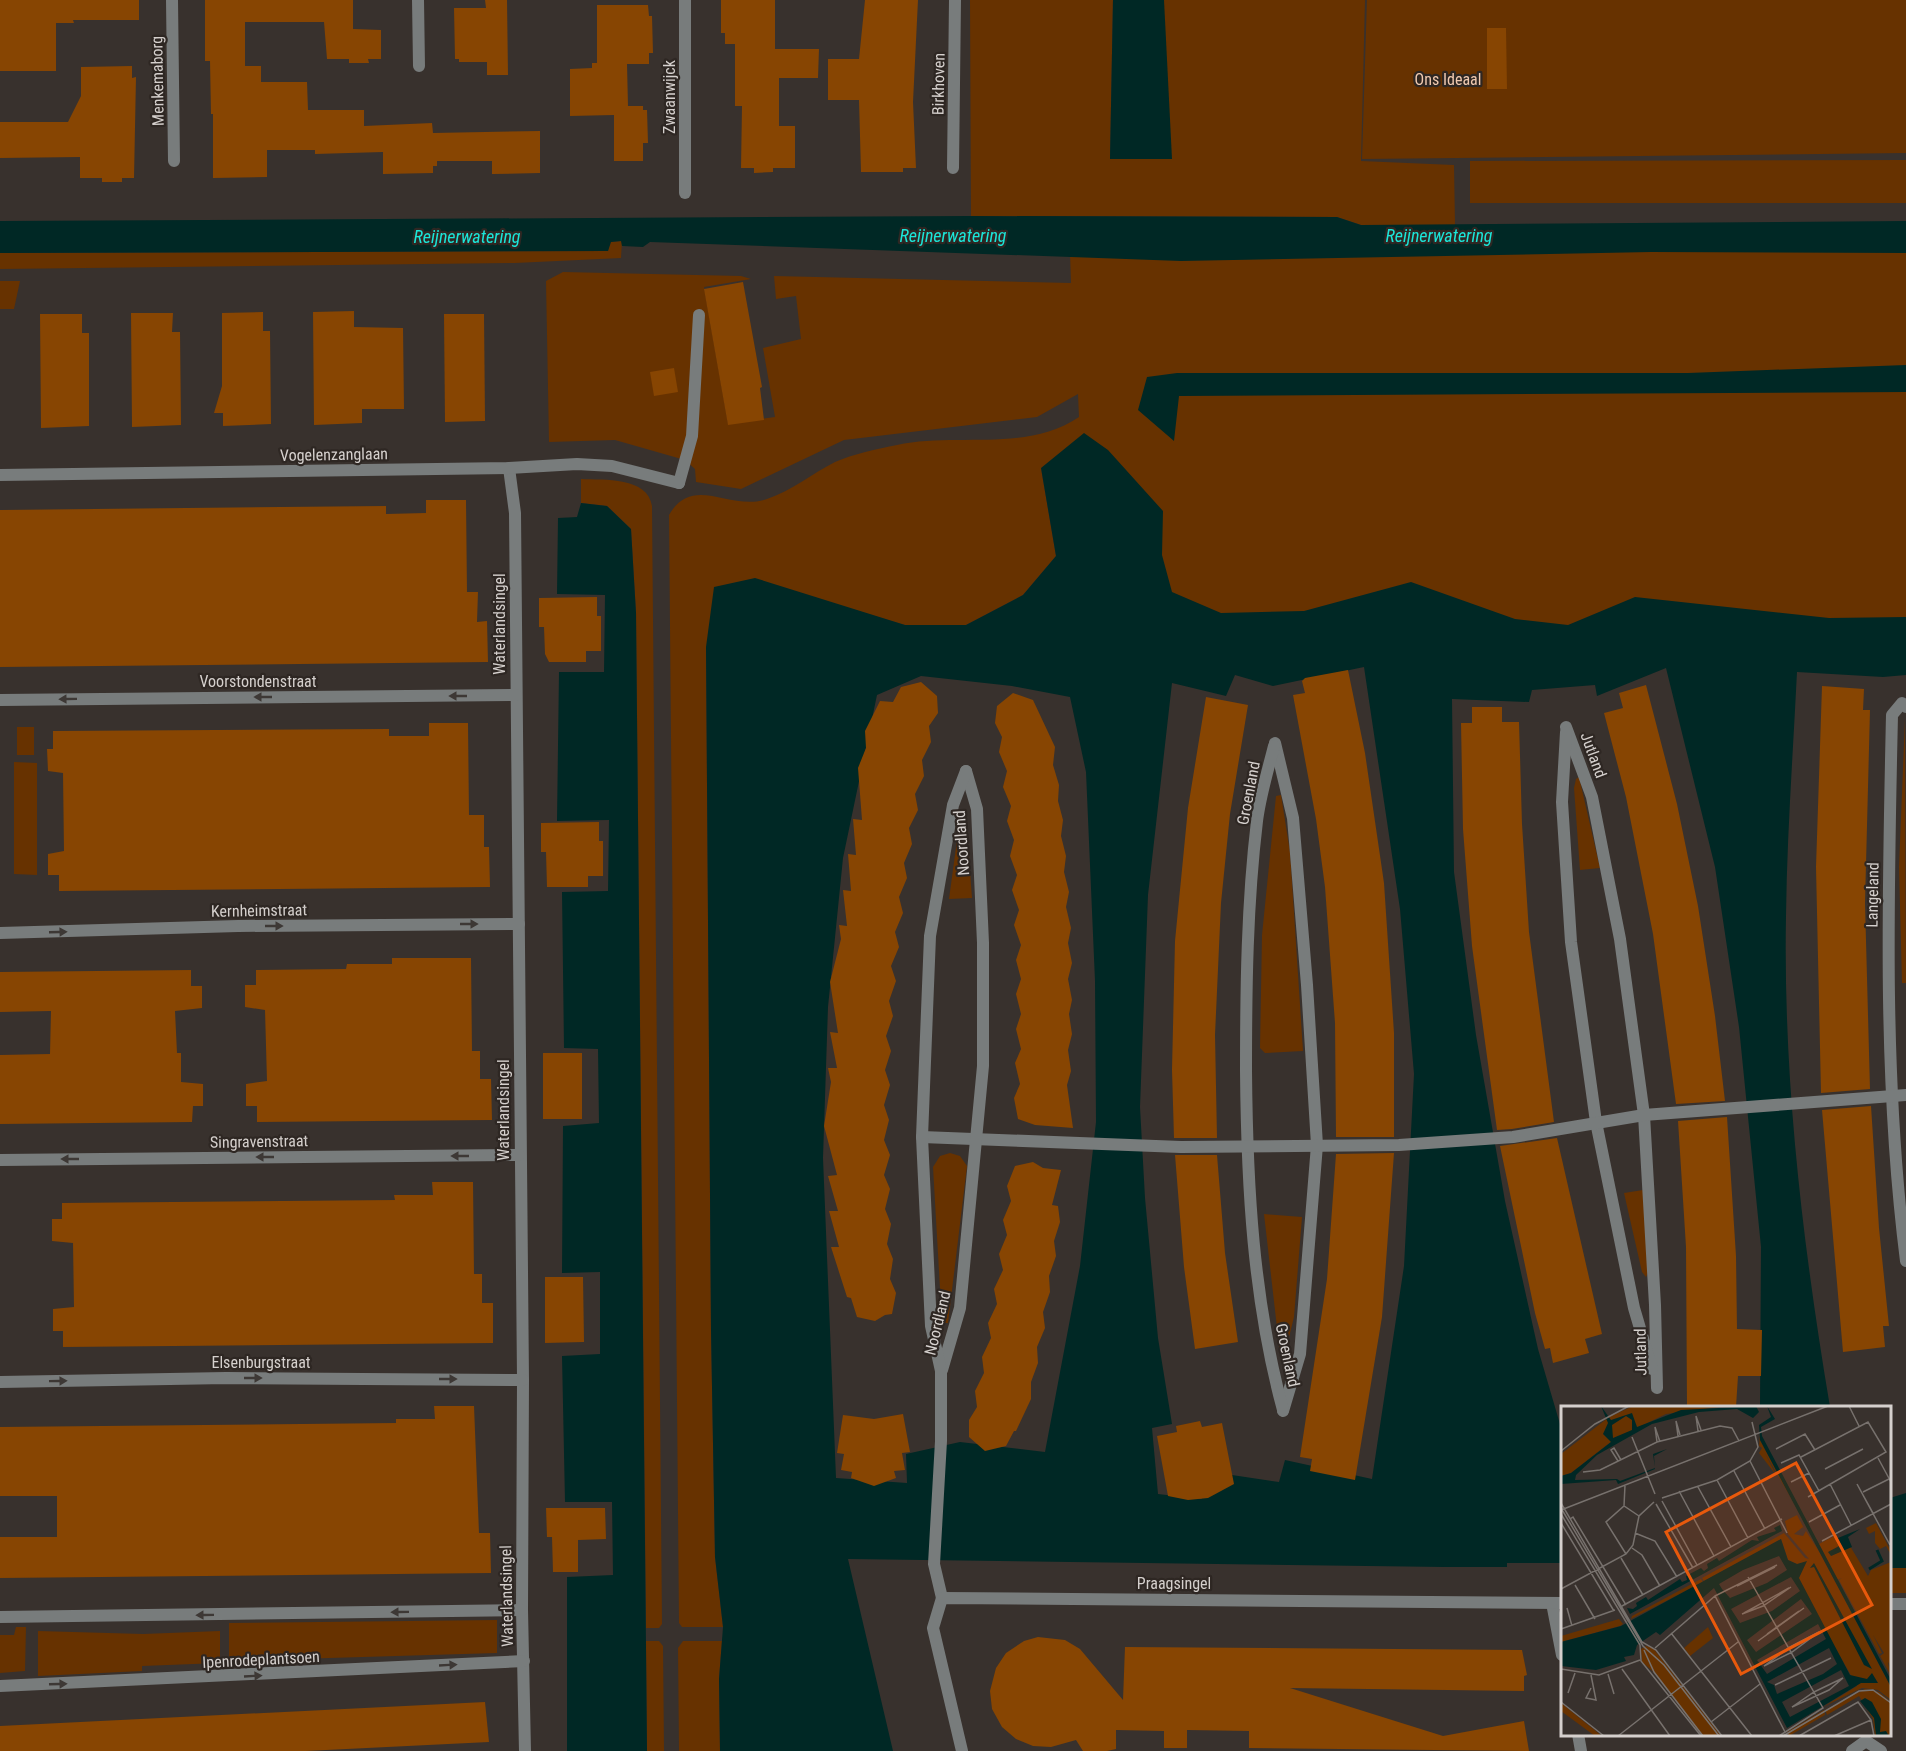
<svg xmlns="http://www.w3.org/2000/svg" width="1906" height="1751" viewBox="0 0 1906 1751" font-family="'Roboto Condensed',sans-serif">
<rect width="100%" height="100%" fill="#38312d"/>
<g fill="#673200">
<polygon points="970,0 1113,0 1110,159 1164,0 1365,0 1361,161 1454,165 1455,225 1361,225 1337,217 971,216"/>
<polygon points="1367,0 1906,0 1906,153 1362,159"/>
<polygon points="1906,160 1906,203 1470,203 1470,161"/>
<polygon points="622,241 621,258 515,263 0,269 0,253 608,251 610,242"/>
<path d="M1906,245V637L1089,645L1041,468L1056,556L1023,595L966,625H905L841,606L706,647L711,1330L715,1557L723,1627H682L679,1623L669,515C693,473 730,512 767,499C791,491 813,473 835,462C853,454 877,449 897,445C956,432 1026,453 1079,417L1078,394L1037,417L844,440L741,489L696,482L695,469L685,460L615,440L549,442L546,281L563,272L741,276L751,279L704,287L728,423L775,417L763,348L801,339L796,296L776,299L774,276L1071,283L1070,253Z"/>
<polygon points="0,281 20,281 14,309 0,309"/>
<path d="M581,479C604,480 648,477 652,506L662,1624L659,1628H646L636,613L631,529L607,506L581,503Z"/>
<polygon points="1905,719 1906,983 1902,983 1899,867"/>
<rect x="17" y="727" width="17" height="28"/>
<polygon points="14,762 37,763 37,875 14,874"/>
<polygon points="1579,777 1600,868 1580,870 1574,788 1576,779"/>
<polygon points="1281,795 1290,852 1303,1051 1265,1053 1260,1048 1262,935 1276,796"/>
<polygon points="963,816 966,818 972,898 949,899 960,818"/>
<polygon points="950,1153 960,1156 967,1166 948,1323 942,1323 933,1167 940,1156"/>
<polygon points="1643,1190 1649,1271 1646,1277 1642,1272 1624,1193"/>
<polygon points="1264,1214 1302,1217 1294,1317 1285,1353 1280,1354"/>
<rect x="1890" y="1566" width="16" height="27"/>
<polygon points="497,1620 497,1653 229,1661 229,1623"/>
<polygon points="16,1627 26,1627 25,1671 0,1673 0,1635 14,1635"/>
<polygon points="38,1631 143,1634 220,1631 220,1663 142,1666 142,1671 38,1676"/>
<polygon points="646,1641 659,1641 663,1646 664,1751 647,1751"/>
<polygon points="683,1641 722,1641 719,1679 720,1751 679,1751 678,1648"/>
</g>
<g fill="#002825" fill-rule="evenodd">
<polygon points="1113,0 1164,0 1172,159 1110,159"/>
<polygon points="971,216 1337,217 1361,225 1906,221 1906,253 1651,252 1181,261 650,242 643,247 622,246 621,241 611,242 608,251 0,253 0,221"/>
<polygon points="1906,365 1906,392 1179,396 1174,441 1138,410 1147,377 1177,373 1688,373"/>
<path d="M1084,433L1108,450L1163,511L1162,555L1172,592L1221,613L1304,611L1411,582L1515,619L1568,625L1635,597L1829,618L1906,617V675L1883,677L1797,672C1793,753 1787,835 1786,916C1783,1080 1803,1246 1830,1407H1760L1761,1247L1739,1027L1715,867L1666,668L1597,696L1595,685L1532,690L1529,702L1452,699L1454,872L1476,1035L1505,1201L1538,1349L1562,1431V1563H1507V1567H1444L848,1559L893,1751H720L719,1679L723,1627L715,1557L711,1330L706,647L714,587L755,578L905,625H966L1023,595L1056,556L1041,468ZM1364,667L1400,909L1414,1074L1404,1266L1372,1479L1285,1460L1279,1482L1232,1475L1201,1499L1158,1494L1152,1428L1172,1424L1158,1338L1145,1198L1140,1107L1148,895L1172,683L1226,696L1235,675L1273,686ZM921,676L1012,686L1070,697L1086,772L1095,981L1096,1122L1080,1266L1045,1452L960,1442L906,1454L907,1483L836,1478L823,1158L828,1007L843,858L877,695Z"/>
<polygon points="581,503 607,506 631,529 636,613 647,1751 567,1751 567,1577 613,1575 612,1502 565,1502 562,1356 600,1354 600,1272 562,1273 563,1126 599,1123 598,1049 564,1048 562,892 608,891 609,820 557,821 559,672 604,672 605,595 557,594 558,518 577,517"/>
<polygon points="1906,1493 1906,1568 1890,1568 1890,1498"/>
</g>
<g fill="#874502">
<polygon points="0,0 139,0 139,20 73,20 74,23 56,23 56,71 0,71"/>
<polygon points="205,0 353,0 353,29 381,30 381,59 368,59 369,63 349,63 349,59 327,59 324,22 245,22 245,66 261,66 261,82 307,82 308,110 364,110 364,126 432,123 433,133 540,131 540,173 492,174 492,161 437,161 437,166 433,166 433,173 383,174 383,152 315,154 315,150 267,150 267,177 213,178 213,114 211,114 210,61 205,61"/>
<polygon points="485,0 507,0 508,75 487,75 487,62 459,62 459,59 455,59 454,8 486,8"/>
<polygon points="721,0 775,0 775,49 819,49 818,78 779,78 779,126 795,126 795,168 773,168 773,172 754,173 754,168 741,168 742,106 735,106 735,44 725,44 725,33 721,33"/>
<polygon points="865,0 918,0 913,102 916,168 903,168 903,172 861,172 859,100 828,100 828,59 859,59"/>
<polygon points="597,5 648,5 649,16 652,16 653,53 649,53 649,64 627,64 628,106 643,106 643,110 647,110 648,143 643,143 643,161 614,161 614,115 570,116 570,69 592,68 592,63 597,63"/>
<polygon points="1487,28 1506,28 1507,89 1487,89"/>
<polygon points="132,66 132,78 136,77 134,178 122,178 122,182 102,182 102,178 80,178 80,157 0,158 0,122 68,122 81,96 81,67"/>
<polygon points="743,282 762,387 760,388 764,420 728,425 704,289"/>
<polygon points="354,311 354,327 403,328 404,409 362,409 362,423 314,425 313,312"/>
<polygon points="263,312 263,331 270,331 271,424 223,426 223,413 214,413 222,386 222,313"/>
<polygon points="131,313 173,313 172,332 180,332 181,425 132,427"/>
<polygon points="40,314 82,314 82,333 89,333 89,426 41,428"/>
<polygon points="444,314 484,314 485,421 445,422"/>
<polygon points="674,368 678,392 654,396 650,372"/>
<polygon points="426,500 466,500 467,592 478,592 477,622 487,621 488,662 0,667 0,510 386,506 386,514 426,513"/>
<polygon points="597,597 597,616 601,616 601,651 586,651 586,662 549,662 545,654 544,627 539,627 539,598"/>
<polygon points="1348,670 1365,753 1384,883 1394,1033 1394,1137 1336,1137 1335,1023 1325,887 1316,819 1293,695 1305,693 1302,681 1305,678"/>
<polygon points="921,682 937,696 938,713 929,726 931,742 922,760 924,776 915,794 918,810 909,828 912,844 904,863 907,878 899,897 903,913 895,932 899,947 891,966 896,981 889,1001 893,1016 886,1036 891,1051 885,1070 890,1085 884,1105 889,1120 884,1140 890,1155 884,1175 890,1189 885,1209 891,1224 887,1244 893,1259 890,1279 896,1293 892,1314 885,1315 875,1321 857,1317 851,1298 847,1297 831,1247 839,1247 829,1211 838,1211 828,1176 837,1175 824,1126 831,1082 828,1068 837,1068 830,1032 838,1033 830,982 841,939 839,925 847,926 843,890 851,891 848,854 856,855 853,819 862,820 858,768 866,748 865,731 880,701 893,702 901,687"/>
<polygon points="1646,685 1677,804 1698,906 1715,1016 1725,1101 1676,1104 1653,934 1626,797 1604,713 1623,708 1619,693"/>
<polygon points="1822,686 1864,689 1863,710 1870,710 1865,903 1870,1089 1821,1093 1816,867"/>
<polygon points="1013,693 1033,700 1055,747 1053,765 1059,785 1058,801 1063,820 1061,836 1066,856 1064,872 1069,892 1066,907 1071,928 1068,943 1072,963 1068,979 1072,1000 1069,1014 1072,1034 1068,1050 1071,1071 1067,1085 1073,1128 1035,1125 1018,1119 1014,1098 1020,1084 1015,1063 1021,1049 1016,1029 1021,1014 1016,994 1021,979 1016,960 1021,945 1014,925 1019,910 1012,890 1017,875 1010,856 1014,840 1007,821 1011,806 1003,787 1007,771 999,752 1002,737 995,723 997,706"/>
<polygon points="1206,697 1248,705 1230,814 1221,903 1215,1035 1217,1138 1174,1138 1172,1070 1175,941 1188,808"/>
<polygon points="1472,707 1502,707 1502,722 1519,722 1522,824 1529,932 1554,1122 1512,1129 1497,1130 1472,946 1463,829 1461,723 1472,723"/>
<polygon points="429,723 468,723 469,815 484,815 484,847 489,847 490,887 59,891 59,875 48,875 48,854 64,851 63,773 48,771 47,749 53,749 53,731 389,729 389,736 429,736"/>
<polygon points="599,822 599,841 603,841 603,876 588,876 588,887 547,887 546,852 541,852 541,823"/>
<polygon points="392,958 471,958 472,1051 480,1051 480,1079 491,1079 492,1120 257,1122 257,1106 246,1106 246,1084 267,1081 265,1010 245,1007 245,985 256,985 256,970 346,969 347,964 392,964"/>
<polygon points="191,970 191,986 202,986 202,1008 175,1011 177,1053 181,1053 181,1082 203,1084 203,1106 193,1106 192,1122 0,1124 0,1055 50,1054 51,1011 0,1012 0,972"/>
<rect x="543" y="1053" width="39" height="66"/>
<polygon points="1871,1106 1879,1228 1889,1326 1883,1326 1885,1347 1843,1352 1822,1110"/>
<polygon points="1727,1117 1736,1256 1737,1329 1762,1330 1761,1376 1738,1376 1736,1407 1687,1407 1686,1247 1678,1121"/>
<polygon points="1557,1138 1602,1334 1585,1339 1589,1353 1553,1363 1550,1348 1545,1349 1535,1313 1500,1146"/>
<polygon points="1394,1153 1382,1317 1355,1480 1310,1471 1312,1459 1300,1457 1327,1279 1336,1154"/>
<polygon points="1175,1155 1217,1155 1225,1253 1238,1342 1195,1349 1184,1267"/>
<polygon points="1033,1162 1043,1168 1061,1170 1052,1205 1058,1206 1060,1222 1054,1241 1056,1256 1049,1276 1050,1292 1043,1312 1045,1328 1037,1347 1038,1363 1031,1382 1031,1399 1016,1431 1014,1431 1006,1446 985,1451 969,1437 969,1420 977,1407 975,1391 984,1373 982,1357 991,1338 988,1323 997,1304 994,1289 1003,1270 999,1254 1007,1235 1003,1220 1011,1201 1007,1186 1015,1166"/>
<polygon points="432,1182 473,1182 474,1274 482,1274 482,1303 493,1303 493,1343 63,1347 63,1331 53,1331 53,1309 74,1307 73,1243 52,1241 52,1219 62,1219 62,1203 395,1200 394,1195 433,1195"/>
<polygon points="545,1277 583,1277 584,1342 545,1343"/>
<polygon points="434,1406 474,1406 479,1533 490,1533 491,1573 0,1578 0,1537 57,1537 57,1496 0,1496 0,1427 396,1423 396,1419 435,1419"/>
<polygon points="903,1414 910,1452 902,1453 905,1470 894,1471 896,1478 874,1486 851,1478 852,1472 841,1470 844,1454 837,1453 843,1415 874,1419"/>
<polygon points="1200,1421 1202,1427 1222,1423 1234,1484 1208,1498 1188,1500 1168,1496 1157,1436 1177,1432 1176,1426"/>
<polygon points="546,1508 605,1508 606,1539 578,1540 578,1572 553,1572 552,1537 547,1537"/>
<polygon points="1038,1637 1065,1640 1080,1649 1123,1700 1125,1647 1522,1650 1527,1675 1524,1676 1524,1691 1290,1688 1443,1736 1524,1721 1529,1751 1249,1748 1249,1731 1187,1730 1187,1748 1164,1748 1164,1731 1116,1730 1116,1749 1107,1751 1083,1751 1076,1740 1051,1747 1033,1746 1016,1739 1002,1727 992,1709 990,1691 996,1668 1006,1653 1024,1641"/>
<polygon points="485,1702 489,1742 306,1751 0,1751 0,1726"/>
</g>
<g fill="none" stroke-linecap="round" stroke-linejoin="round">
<polyline stroke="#787c7c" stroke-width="12" points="679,483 692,436 699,315"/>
<polyline stroke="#787c7c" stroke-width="12" points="1852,1751 1866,1741 1881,1751"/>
<g stroke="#787c7c" stroke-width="12">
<polyline points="172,0 174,161"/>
<polyline points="418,0 419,66"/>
<polyline points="685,0 685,193"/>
<polyline points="953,168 955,0"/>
<polyline points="509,468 515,513 523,1380 522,1610 525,1751"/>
<polyline points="0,475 509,468 577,464 612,466 679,483"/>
<polyline points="0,700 516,695"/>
<path d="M1906,707L1902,703L1892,715C1888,897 1883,1080 1906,1261"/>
<polyline points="1566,727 1592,797 1620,939 1644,1115 1655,1305 1657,1388"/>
<polyline points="1566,732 1562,802 1571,942 1596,1122 1634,1308 1652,1369"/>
<polyline points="1275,743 1293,818 1307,985 1317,1145 1300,1354 1283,1411"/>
<path d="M1274,746C1268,770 1260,796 1257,821C1247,904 1246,988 1246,1071C1247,1186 1253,1299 1283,1410"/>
<polyline points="0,933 238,926 519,924"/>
<polyline points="922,1137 1181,1147 1399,1145 1513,1137 1644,1115 1906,1095"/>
<polyline points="0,1160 519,1155"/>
<polyline points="942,1370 960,1308 983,1066 983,943 977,809 966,771"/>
<polyline points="0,1382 226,1378 523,1380"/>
<polyline points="942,1598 934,1564 941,1441 941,1371 931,1326 922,1137 930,936 953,805 966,771"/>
<polyline points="1552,1603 1562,1655"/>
<polyline points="1890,1604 1906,1604"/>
<polyline points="0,1617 522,1610"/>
<polyline points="0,1686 524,1661"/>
<polyline points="1578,1734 1581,1751"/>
<polyline points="962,1751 933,1628 942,1598 1562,1603"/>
</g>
</g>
<defs><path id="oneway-solid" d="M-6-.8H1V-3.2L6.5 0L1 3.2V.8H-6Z" transform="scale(1.5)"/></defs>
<g fill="#3d3835">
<use href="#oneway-solid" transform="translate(458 696) rotate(180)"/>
<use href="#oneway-solid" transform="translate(263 697) rotate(180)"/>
<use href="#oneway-solid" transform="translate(68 699) rotate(179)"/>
<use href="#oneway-solid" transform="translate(469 924)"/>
<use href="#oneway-solid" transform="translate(274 926)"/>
<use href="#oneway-solid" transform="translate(58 932) rotate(-2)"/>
<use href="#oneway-solid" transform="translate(460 1156) rotate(180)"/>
<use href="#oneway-solid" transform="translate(265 1157) rotate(180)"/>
<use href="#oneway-solid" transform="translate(70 1159) rotate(180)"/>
<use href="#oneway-solid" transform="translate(253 1378)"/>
<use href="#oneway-solid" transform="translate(448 1379)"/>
<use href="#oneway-solid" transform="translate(58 1381) rotate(-1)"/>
<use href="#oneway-solid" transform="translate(400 1612) rotate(179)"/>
<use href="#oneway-solid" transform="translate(205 1615) rotate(179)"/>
<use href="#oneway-solid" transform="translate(448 1665) rotate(-3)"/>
<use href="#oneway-solid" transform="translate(253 1676) rotate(-3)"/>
<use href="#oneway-solid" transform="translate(58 1684) rotate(-2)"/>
</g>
<g text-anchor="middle" stroke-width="4.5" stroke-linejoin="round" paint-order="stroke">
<g font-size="16" fill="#f1cab0" stroke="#2e2723">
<text x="1448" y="85">Ons Ideaal</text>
</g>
<g font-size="16" fill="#d5d0cd" stroke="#2e2723">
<text transform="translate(157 81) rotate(-91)" y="6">Menkemaborg</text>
<text transform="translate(938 84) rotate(-89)" y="6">Birkhoven</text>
<text transform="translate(669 97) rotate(-90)" y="6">Zwaanwijck</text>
<text transform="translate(334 454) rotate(-1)" y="6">Vogelenzanglaan</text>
<text transform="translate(499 624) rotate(-90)" y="6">Waterlandsingel</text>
<text x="258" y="687">Voorstondenstraat</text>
<text transform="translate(1594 755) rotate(70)" y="6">Jutland</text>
<text transform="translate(1248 793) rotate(-79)" y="6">Groenland</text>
<text transform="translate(961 843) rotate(-94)" y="6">Noordland</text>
<text transform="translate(1872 895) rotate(-89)" y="6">Langeland</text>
<text transform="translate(259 910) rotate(-1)" y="6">Kernheimstraat</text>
<text transform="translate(503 1110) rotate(-90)" y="6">Waterlandsingel</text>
<text transform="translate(259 1141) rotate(-1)" y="6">Singravenstraat</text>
<text transform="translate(937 1323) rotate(-76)" y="6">Noordland</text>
<text transform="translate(1640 1352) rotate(-91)" y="6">Jutland</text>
<text transform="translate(1288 1355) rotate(78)" y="6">Groenland</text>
<text x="261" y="1368">Elsenburgstraat</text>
<text x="1174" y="1589">Praagsingel</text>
<text transform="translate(506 1596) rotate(-91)" y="6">Waterlandsingel</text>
<text transform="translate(261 1659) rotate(-3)" y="6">Ipenrodeplantsoen</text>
</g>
<g font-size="18" font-style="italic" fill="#1be6d9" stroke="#2e2723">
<text x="953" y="242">Reijnerwatering</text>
<text x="1439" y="242">Reijnerwatering</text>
<text x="467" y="243">Reijnerwatering</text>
</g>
</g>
<g transform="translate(1561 1406)">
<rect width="330" height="330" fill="#38312d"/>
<path d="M72,0H166L105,8L55,32L10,67L0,70V48L48,11ZM199,29V34L242,113L204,47L215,69L198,47L201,42L198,40ZM236,109L244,124L242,121L233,128L242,130L245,125L259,147L330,281V294L317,284L301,282L262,301L296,280L230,164L236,158L227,154L220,133L143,175L141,172L223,127L244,152L248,153L227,128L224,115ZM315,117L330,145V149L325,140L319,143L314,137V125L308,128L305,122ZM275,129L280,139L270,150L289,140L307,170L310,164L330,156V261L327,256L330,270L319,250L323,247L312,229L321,247L318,248L278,174L281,172L276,174L258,138ZM140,173L142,176L70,213L71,210ZM58,213L62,218L59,220L0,236V230ZM147,221L152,232L129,250L123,242ZM85,240L92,242L160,330H141L137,325L96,269L81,256L80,243ZM304,283L318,286L330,296V330H314L312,313L298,290L266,309L264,304ZM0,297L41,330H34L0,305ZM263,304L264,309L228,330L226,326Z" fill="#673200"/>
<path d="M40,0L50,14L71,7L76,21L120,4L195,0L198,6L192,12L176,3L138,6L91,18L36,49L15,69L14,74L56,73L59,75L94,62L92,48L106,43L93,50L94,63L57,78L55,74L0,78V70L10,67L50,36L42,28L47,17ZM65,10L71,14V24L52,32L51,19ZM206,0L214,13L200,21L201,30L330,274V281L199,34L198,19L210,11ZM219,119L221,125L215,128L69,208L66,202L72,203L76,200L75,197L85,191L87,194L119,173L121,176L126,174L125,170L140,162L143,165L147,162L146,158L156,152L158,155L191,134L198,135L196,131L215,125L213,122ZM299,123L287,131L291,141L270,150L267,146L280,139L277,132ZM220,133L227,154L236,158L246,155L238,172L289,269L306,273L311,267L317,277H300L226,322L153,182L99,229L95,226L76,239L73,249L63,251L65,255L35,264L0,260V236L60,220ZM218,150L226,164L206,177L169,192L161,183L158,178L182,164ZM230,171L239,185L211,205L179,217L170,203ZM240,193L251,208L195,246L186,234ZM257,218L265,233L206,268L196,254ZM268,242L276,258L262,268L216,288L213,279L206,276ZM280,264L288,280L229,311L221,296ZM253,157L289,223L311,263L303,259L253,161L249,162ZM304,292L311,296L320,313L319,326L325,325L328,330H315L313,312L299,295Z" fill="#002825" fill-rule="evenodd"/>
<path fill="none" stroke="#002825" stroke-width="3" d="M308,163L321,155L316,144"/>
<path fill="none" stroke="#77716d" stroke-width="1.5" d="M288,0L298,20M137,25L135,10L140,24M117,30L115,15L119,29M71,31L94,88M96,36L94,21L99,36M215,43L244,28L254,44M0,45L34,18L68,0M240,51L307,16L325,46L247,91M317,52L330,76M57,55L50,44L53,42L60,54M189,55L226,127M220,57L238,49L258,85M264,63L302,43M173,65L204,123M22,66L39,64L96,36L159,20L171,22L178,35M156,74L187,132M230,76L248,67M269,78L290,119M296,78L329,139M296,78L312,107M137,81L170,141M118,85L153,150M302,86L328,73M101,92L156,74L189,55L197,41L191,16M101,95L136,159M0,97L81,236L95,244L161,330M95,98L132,162M63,100L64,79M0,102L82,240L103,259L158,330M0,104L267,0M0,108L79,239L80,255L140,330M9,113L12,111L65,199M248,116L279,99M0,117L53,205M74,127L94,135L116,171M261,135L330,98M71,142L81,149L99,180M65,148L45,116L63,100L78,110M60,152L82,189M187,171L262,302L218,330M14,179L34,213M176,180L214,161M0,183L65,148L72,139L78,110L93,96M154,190L216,159M61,200L221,113M6,202L11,220M183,207L228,182M181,208L202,200L230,181M0,223L54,204M258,226L231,246L203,260L229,241ZM110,227L191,330M206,228L238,205M197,235L243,202M94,242L154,190L224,326M83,244L93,266L142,330M0,263L38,269L79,254M61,263L109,330M47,268L53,288M30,269L35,294L25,292L30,282M282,272L268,284L231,301L253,286ZM214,279L270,252M7,287L14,267M0,296L43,330M150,316L199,278M57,330L177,236M222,330L298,285L312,284L330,297M238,330L297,296L310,314L313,330M273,330L310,314"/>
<path fill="#e8590c" fill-opacity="0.15" stroke="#e8590c" stroke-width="3" d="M235,57L311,199L180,268L105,126Z"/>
<rect width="330" height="330" fill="none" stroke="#d5d0cd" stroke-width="3"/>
</g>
</svg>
